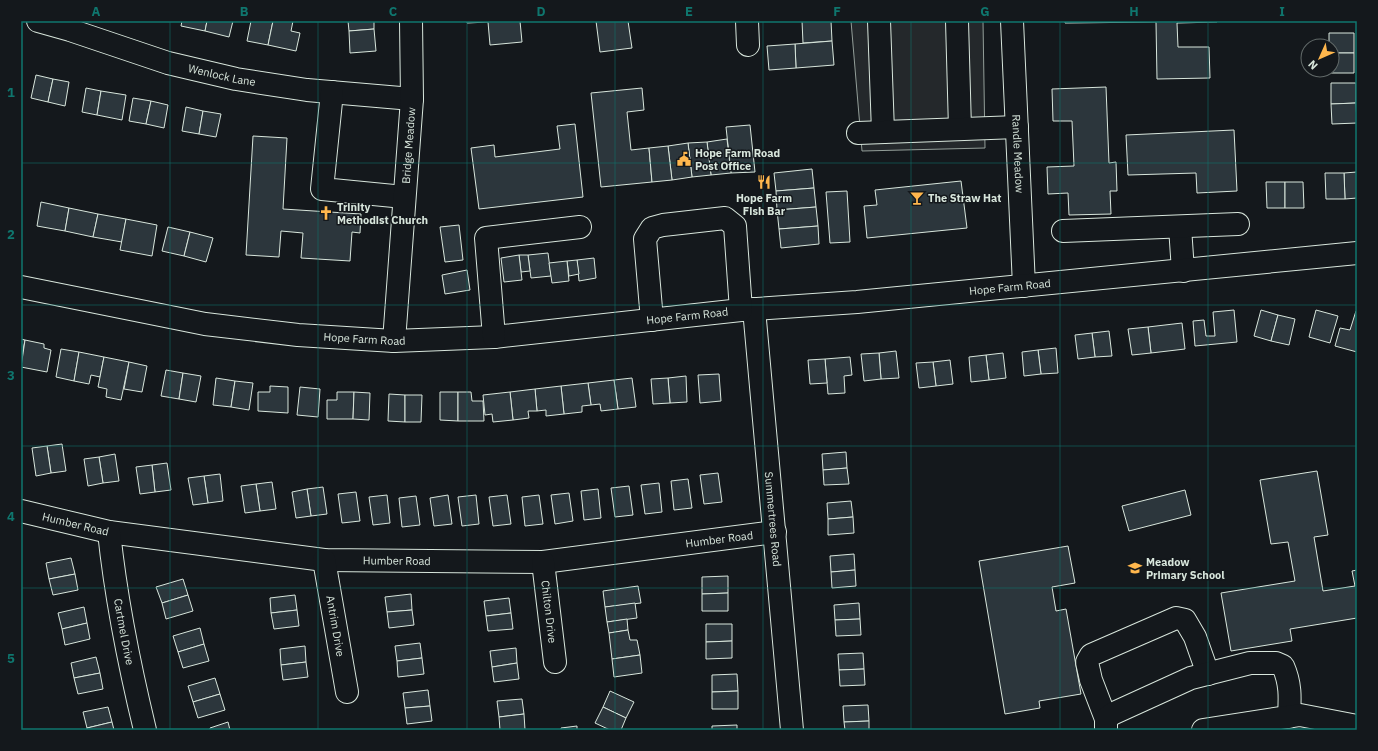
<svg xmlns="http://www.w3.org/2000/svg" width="1378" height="751" viewBox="0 0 1378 751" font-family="'IBM Plex Sans',sans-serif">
<rect width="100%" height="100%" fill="#14181c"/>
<polygon fill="#24282b" stroke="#939e99" points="851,21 983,21 985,148 862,151"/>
<g fill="#2c363c" stroke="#d8e6dc">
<polygon points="182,21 207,21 205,31 181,26"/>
<polygon points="207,21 233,21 229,37 205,31"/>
<polygon points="251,21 273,21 268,45 247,41"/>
<polygon points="273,21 293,21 291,31 300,33 296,51 268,45"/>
<polygon points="348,21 374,21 374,29 349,31"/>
<polygon points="467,21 520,21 522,42 490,45 488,22 467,23"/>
<polygon points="596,21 628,21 632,48 600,52"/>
<polygon points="802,21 831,21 832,41 803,43"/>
<polygon points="1065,21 1217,21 1217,22 1177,23 1178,47 1209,47 1210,78 1157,79 1156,22 1065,23"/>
<polygon points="374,29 376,51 350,53 349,31"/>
<polygon points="1329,33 1354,33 1354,53 1332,53 1332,46 1329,46"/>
<polygon points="832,41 834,65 796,68 795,44"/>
<polygon points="795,44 796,68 769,70 767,46"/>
<polygon points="1332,53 1354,53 1354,73 1329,73 1329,70 1332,70"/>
<polygon points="36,75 53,79 48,102 31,98"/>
<polygon points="53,79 69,82 65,106 48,102"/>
<polygon points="1331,83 1356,83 1356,103 1331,104"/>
<polygon points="1106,87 1109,163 1116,162 1117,191 1110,191 1111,214 1069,215 1068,193 1048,194 1047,167 1074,166 1072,121 1053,121 1052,89"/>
<polygon points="86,88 101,91 97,115 82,112"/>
<polygon points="642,88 644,110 627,112 631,150 649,148 652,182 601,187 591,93"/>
<polygon points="101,91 126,95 122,120 97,115"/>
<polygon points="133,98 151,101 146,124 129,121"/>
<polygon points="151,101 168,105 164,128 146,124"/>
<polygon points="1356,103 1357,123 1332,124 1331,104"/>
<polygon points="186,107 203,111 199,134 182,131"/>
<polygon points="203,111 221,114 216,137 199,134"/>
<polygon points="575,124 583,197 479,209 471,148 494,145 495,157 560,149 557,126"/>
<polygon points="750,125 755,172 731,173 726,127"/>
<polygon points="1234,130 1237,191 1197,193 1196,173 1128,175 1126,135"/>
<polygon points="253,136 287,138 283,209 361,214 360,233 352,232 350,261 301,258 303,233 281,231 279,257 246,255"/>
<polygon points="727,139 731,173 711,175 707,142"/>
<polygon points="707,142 711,175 692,177 688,143"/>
<polygon points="688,143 692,177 672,180 668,146"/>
<polygon points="668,146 672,180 652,182 649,148"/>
<polygon points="812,169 814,188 776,191 774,173"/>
<polygon points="1357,172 1357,198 1345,199 1344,173"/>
<polygon points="1325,173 1344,173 1345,199 1326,199"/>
<polygon points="961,181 967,228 867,238 864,206 877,205 875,190"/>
<polygon points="1266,182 1285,182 1285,208 1267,208"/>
<polygon points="1285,182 1303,182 1304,208 1285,208"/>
<polygon points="814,188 816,207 777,210 776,191"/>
<polygon points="847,191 850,242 830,243 826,192"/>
<polygon points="41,202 69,208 65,231 37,226"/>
<polygon points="816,207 818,226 779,229 777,210"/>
<polygon points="69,208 98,214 93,237 65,231"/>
<polygon points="98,214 126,219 122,242 93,237"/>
<polygon points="126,219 157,225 152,256 120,250"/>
<polygon points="459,225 463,260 445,262 440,227"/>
<polygon points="818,226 819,244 781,248 779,229"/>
<polygon points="168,227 190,232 184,256 162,251"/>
<polygon points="190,232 213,238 206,262 184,256"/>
<polygon points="548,253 551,276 531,278 528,255"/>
<polygon points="519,255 528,255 530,271 521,272"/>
<polygon points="519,255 522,280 504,282 501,258"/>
<polygon points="594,258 596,278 579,281 577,260"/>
<polygon points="577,260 579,274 569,276 567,261"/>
<polygon points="567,261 569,281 552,283 549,263"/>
<polygon points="467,270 470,290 445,294 442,275"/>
<polygon points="1234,310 1237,342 1195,346 1193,321 1204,320 1206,336 1215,336 1213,312"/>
<polygon points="1261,310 1278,315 1271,341 1254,336"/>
<polygon points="1316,310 1338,316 1330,343 1309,337"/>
<polygon points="1356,311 1357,311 1357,352 1335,346 1340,328 1350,330"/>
<polygon points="1278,315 1295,319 1289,345 1271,341"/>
<polygon points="1182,323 1185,349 1151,353 1148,327"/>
<polygon points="1148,327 1151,353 1132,355 1128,329"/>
<polygon points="1109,331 1112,356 1095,357 1092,333"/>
<polygon points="1092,333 1095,357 1078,359 1075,335"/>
<polygon points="21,339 25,340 21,362"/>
<polygon points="25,340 44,344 44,348 51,350 47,372 21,367"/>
<polygon points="1056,348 1058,373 1041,374 1038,350"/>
<polygon points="61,349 79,352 74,381 56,377"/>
<polygon points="1038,350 1041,374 1024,376 1022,352"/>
<polygon points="896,351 899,378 881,379 879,353"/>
<polygon points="79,352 104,357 100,377 91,375 89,384 74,381"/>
<polygon points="879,353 881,379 864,381 861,354"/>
<polygon points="1003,353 1006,378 989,380 986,355"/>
<polygon points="986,355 989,380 971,382 969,357"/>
<polygon points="104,357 129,362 121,400 106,397 107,389 98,387"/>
<polygon points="850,357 852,375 844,376 845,393 828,394 825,359"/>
<polygon points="825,359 827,383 810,384 808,360"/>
<polygon points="950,360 953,384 936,386 933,362"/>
<polygon points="129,362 147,366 142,392 124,389"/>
<polygon points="933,362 936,386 919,388 916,363"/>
<polygon points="166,370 183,373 179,399 161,396"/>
<polygon points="183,373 201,376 196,402 179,399"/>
<polygon points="719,374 721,401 700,403 698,375"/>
<polygon points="686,376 687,402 670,403 668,378"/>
<polygon points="216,378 235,381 231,407 213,405"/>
<polygon points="632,378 636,407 618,409 614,380"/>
<polygon points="668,378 670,403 653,404 651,379"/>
<polygon points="614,380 618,409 601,411 600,404 591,405 588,383"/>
<polygon points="235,381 253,383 249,410 231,407"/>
<polygon points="588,383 591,405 582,406 582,412 564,414 561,386"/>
<polygon points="270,386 288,387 288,413 258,411 258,392 270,392"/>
<polygon points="561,386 564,414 546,416 546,410 537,411 535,389"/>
<polygon points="300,387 320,389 318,417 297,415"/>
<polygon points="535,389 537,411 528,411 529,418 513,420 510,392"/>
<polygon points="337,392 354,392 353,419 327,419 327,400 337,400"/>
<polygon points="354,392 370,393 369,420 353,419"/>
<polygon points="440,392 458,392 458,421 440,420"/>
<polygon points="458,392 471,392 472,401 483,401 484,421 458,421"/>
<polygon points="510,392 513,420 493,422 492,414 485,415 483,395"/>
<polygon points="389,394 405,395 405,422 388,421"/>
<polygon points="405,395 422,395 421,422 405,422"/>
<polygon points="62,444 66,471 51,473 47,446"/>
<polygon points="47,446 51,473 36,476 32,448"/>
<polygon points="846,452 847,468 823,470 822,454"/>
<polygon points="115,454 119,481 103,483 99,457"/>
<polygon points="99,457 103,483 88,486 84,459"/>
<polygon points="167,463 171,490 155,492 152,465"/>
<polygon points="152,465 155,492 140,494 136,467"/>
<polygon points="847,468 849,484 824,485 823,470"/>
<polygon points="1317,471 1328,535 1314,537 1323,591 1355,586 1352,571 1357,570 1357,618 1290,629 1292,641 1231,651 1221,593 1295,581 1288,542 1271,544 1260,480"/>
<polygon points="718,473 722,502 704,504 700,475"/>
<polygon points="220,474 223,501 208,503 204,476"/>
<polygon points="204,476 208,503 193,505 188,478"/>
<polygon points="688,479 692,508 674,510 671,481"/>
<polygon points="272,482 276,509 260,511 256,484"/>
<polygon points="659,483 662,512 645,514 641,485"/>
<polygon points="256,484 260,511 245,513 241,486"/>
<polygon points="629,486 633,515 615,517 611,488"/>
<polygon points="323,487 327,514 311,516 307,489"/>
<polygon points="307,489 311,516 296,518 292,492"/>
<polygon points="598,489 601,518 584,520 581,491"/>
<polygon points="1185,490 1191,515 1129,531 1122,506"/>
<polygon points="356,492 360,521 342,523 338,494"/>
<polygon points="569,493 573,521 555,524 551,495"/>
<polygon points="387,495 390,523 373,525 369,497"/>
<polygon points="448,495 452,524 434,526 430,498"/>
<polygon points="476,495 479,524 462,526 458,497"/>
<polygon points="507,495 511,524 493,526 489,497"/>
<polygon points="539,495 543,524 525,526 522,497"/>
<polygon points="416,496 420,525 402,527 399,498"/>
<polygon points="851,501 853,517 828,519 827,503"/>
<polygon points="853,517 854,533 828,535 828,519"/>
<polygon points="1068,546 1075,583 1052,587 1056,611 1066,609 1081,694 1039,701 1040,708 1005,714 979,561"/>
<polygon points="854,554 855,570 831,572 830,556"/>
<polygon points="71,558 75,574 49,579 46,563"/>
<polygon points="855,570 856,586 832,588 831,572"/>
<polygon points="75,574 78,590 53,595 49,579"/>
<polygon points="728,576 728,593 702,594 702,577"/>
<polygon points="183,579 188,595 162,603 156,587"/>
<polygon points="638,586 641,603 605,607 603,591"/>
<polygon points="728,593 728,611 702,611 702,594"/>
<polygon points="411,594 412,610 387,612 385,597"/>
<polygon points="188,595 193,611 166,619 162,603"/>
<polygon points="295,595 297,610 271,613 270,598"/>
<polygon points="509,598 511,613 486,616 484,601"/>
<polygon points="635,603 637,618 607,622 605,607"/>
<polygon points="859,603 860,619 835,620 834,605"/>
<polygon points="84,607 87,623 62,629 58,613"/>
<polygon points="297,610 299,626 274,629 271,613"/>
<polygon points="412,610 414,625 389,628 387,612"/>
<polygon points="511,613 513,629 488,631 486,616"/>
<polygon points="627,619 628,630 609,633 607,622"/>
<polygon points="860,619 861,635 836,636 835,620"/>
<polygon points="87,623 90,639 65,645 62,629"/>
<polygon points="706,624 732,624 732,641 706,642"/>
<polygon points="200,628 204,644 178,652 173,636"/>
<polygon points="628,630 630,640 637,640 640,655 612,659 609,633"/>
<polygon points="732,641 732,658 706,659 706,642"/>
<polygon points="420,643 422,658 397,661 395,646"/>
<polygon points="204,644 209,661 183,668 178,652"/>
<polygon points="305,646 306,662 281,665 280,649"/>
<polygon points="516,648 517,663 492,667 490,651"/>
<polygon points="863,653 864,669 839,670 838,654"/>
<polygon points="640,655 642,673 614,677 612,659"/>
<polygon points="96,657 100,673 74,678 71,663"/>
<polygon points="422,658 424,674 398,677 397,661"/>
<polygon points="306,662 308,677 283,680 281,665"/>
<polygon points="517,663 519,679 494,682 492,667"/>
<polygon points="864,669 865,685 840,686 839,670"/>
<polygon points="100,673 103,689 78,694 74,678"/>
<polygon points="737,674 738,691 712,692 712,675"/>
<polygon points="215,678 220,694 193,702 188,686"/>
<polygon points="428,690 430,706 405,708 403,693"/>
<polygon points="610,691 634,702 626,718 603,707"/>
<polygon points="738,691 738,709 712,709 712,692"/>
<polygon points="220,694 225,710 198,718 193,702"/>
<polygon points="522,699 524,714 499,717 497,701"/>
<polygon points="868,705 869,721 844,722 843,706"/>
<polygon points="430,706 432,721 407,724 405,708"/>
<polygon points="108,707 112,722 87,728 83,712"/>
<polygon points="603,707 626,718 621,730 610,730 595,723"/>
<polygon points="524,714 525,730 500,730 499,717"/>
<polygon points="869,721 869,730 845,730 844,722"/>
<polygon points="112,722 114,730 87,730 87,728"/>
<polygon points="228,722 230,730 210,730 210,728"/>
<polygon points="737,725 737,730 712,730 712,726"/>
<polygon points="577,726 577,730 561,730 561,728"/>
</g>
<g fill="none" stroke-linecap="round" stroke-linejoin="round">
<defs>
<g id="minor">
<path id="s1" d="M38,21L70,30L168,63L236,79L307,90L412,99"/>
<polyline points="747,21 748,45"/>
<polyline points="879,21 883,132"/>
<polyline points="957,21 960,129"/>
<path id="s2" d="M1012,21L1024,286"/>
<polyline points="332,92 322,189 404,197"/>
<polyline points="858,133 1017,127"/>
<polyline points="1180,227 1183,271"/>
<polyline points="1063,231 1238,224"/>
<path id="s3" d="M21,287L205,324L298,335L394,341L494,337L741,310L857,302L1357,253"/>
<path id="s4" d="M754,309L792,730"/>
<polyline points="652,320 645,239 652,228 663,225 725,218 735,226 741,310"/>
<polyline points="494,337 486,238 580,227"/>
<path id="s5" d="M394,341L412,99L411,21"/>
<path id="s6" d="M21,511L109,532L324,560L543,562L775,532"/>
<path id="s7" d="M109,532C116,599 129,664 145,730"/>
<path id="s8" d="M324,560L347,692"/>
<path id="s9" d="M543,562L555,662"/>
<polyline points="1106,719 1091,680 1087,662 1091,655 1176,618 1185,620 1195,637 1208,674"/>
<path d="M1106,730V719L1112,714L1191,678L1250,663H1276L1283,666C1291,684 1290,698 1289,717"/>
<polyline points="1203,730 1300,715 1357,726"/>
</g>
</defs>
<use href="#minor" stroke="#d8e6dc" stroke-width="24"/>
<use href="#minor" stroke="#14181c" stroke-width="22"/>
</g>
<path fill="none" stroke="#0f766e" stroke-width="1" stroke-opacity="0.55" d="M170,21V730M318,21V730M467,21V730M615,21V730M763,21V730M911,21V730M1060,21V730M1208,21V730M21,163H1357M21,305H1357M21,446H1357M21,588H1357"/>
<defs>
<symbol id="civic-bare" viewBox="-9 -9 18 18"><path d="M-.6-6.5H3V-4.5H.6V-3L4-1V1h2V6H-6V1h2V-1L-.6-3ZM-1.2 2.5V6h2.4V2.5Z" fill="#ffb74d" stroke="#14181c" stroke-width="2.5" paint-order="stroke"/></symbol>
<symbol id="restaurant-bare" viewBox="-9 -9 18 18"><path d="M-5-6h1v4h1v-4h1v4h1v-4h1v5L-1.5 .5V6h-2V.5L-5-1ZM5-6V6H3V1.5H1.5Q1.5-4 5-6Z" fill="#ffb74d" stroke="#14181c" stroke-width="2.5" paint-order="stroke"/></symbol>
<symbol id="bar-bare" viewBox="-9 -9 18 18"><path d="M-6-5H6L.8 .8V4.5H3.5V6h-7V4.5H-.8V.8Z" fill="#ffb74d" stroke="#14181c" stroke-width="2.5" paint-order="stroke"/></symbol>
<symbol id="church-bare" viewBox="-9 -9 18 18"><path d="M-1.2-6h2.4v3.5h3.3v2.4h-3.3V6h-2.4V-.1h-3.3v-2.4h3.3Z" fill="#ffb74d" stroke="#14181c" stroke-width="2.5" paint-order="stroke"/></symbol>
<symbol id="school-bare" viewBox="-9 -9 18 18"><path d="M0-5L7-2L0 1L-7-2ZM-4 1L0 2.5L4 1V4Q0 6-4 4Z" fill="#ffb74d" stroke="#14181c" stroke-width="2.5" paint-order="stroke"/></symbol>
</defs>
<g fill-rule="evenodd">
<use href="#civic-bare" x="674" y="149" width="20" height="20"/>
<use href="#restaurant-bare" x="754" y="172" width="20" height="20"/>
<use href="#bar-bare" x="907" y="188" width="20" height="20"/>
<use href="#church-bare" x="316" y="203" width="20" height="20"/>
<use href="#school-bare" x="1125" y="558" width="20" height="20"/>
</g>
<g text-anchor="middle" stroke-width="3" stroke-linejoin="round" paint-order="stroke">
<g font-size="11" fill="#d8e6dc" stroke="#14181c">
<text dy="4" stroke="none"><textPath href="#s1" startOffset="192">Wenlock Lane</textPath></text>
<text dy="4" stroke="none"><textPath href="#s5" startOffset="196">Bridge Meadow</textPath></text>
<text dy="4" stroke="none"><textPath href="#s2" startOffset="133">Randle Meadow</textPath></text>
<text dy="4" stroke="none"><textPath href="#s3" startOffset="996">Hope Farm Road</textPath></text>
<text dy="4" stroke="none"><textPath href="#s3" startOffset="672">Hope Farm Road</textPath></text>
<text dy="4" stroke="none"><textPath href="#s3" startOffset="348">Hope Farm Road</textPath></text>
<text dy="4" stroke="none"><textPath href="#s4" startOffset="211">Summertrees Road</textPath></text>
<text dy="4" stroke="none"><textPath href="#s6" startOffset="56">Humber Road</textPath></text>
<text dy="4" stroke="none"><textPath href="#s6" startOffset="704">Humber Road</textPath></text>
<text dy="4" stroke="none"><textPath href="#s6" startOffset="380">Humber Road</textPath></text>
<text dy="4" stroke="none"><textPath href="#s9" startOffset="50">Chilton Drive</textPath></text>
<text dy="4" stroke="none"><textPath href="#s8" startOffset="67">Antrim Drive</textPath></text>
<text dy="4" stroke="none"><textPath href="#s7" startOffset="101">Cartmel Drive</textPath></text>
</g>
<g font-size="11" font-weight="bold" fill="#d8e6dc" stroke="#14181c" text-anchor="start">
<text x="695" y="157">Hope Farm Road<tspan x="695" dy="13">Post Office</tspan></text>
<text x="764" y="202" text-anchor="middle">Hope Farm<tspan x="764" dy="13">Fish Bar</tspan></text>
<text x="928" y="202">The Straw Hat</text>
<text x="337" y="211">Trinity<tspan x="337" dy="13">Methodist Church</tspan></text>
<text x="1146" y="566">Meadow<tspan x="1146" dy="13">Primary School</tspan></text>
</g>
</g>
<rect width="1378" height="751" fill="none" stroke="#14181c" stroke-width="44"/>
<g transform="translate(1320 58) rotate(225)"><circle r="19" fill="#14181c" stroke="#626a69"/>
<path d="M0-3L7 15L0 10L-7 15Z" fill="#ffb74d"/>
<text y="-6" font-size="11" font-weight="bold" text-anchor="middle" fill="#d8e6dc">N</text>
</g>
<rect x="22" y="22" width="1334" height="707" fill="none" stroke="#0f766e" stroke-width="1.5"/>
<g font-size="13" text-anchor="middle" font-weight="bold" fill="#0f766e">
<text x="96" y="16">A</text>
<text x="244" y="16">B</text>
<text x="393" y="16">C</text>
<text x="541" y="16">D</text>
<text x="689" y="16">E</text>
<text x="837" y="16">F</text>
<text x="985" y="16">G</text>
<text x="1134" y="16">H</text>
<text x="1282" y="16">I</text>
<text x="11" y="97">1</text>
<text x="11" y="239">2</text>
<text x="11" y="380">3</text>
<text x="11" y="521">4</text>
<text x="11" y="663">5</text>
</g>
</svg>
